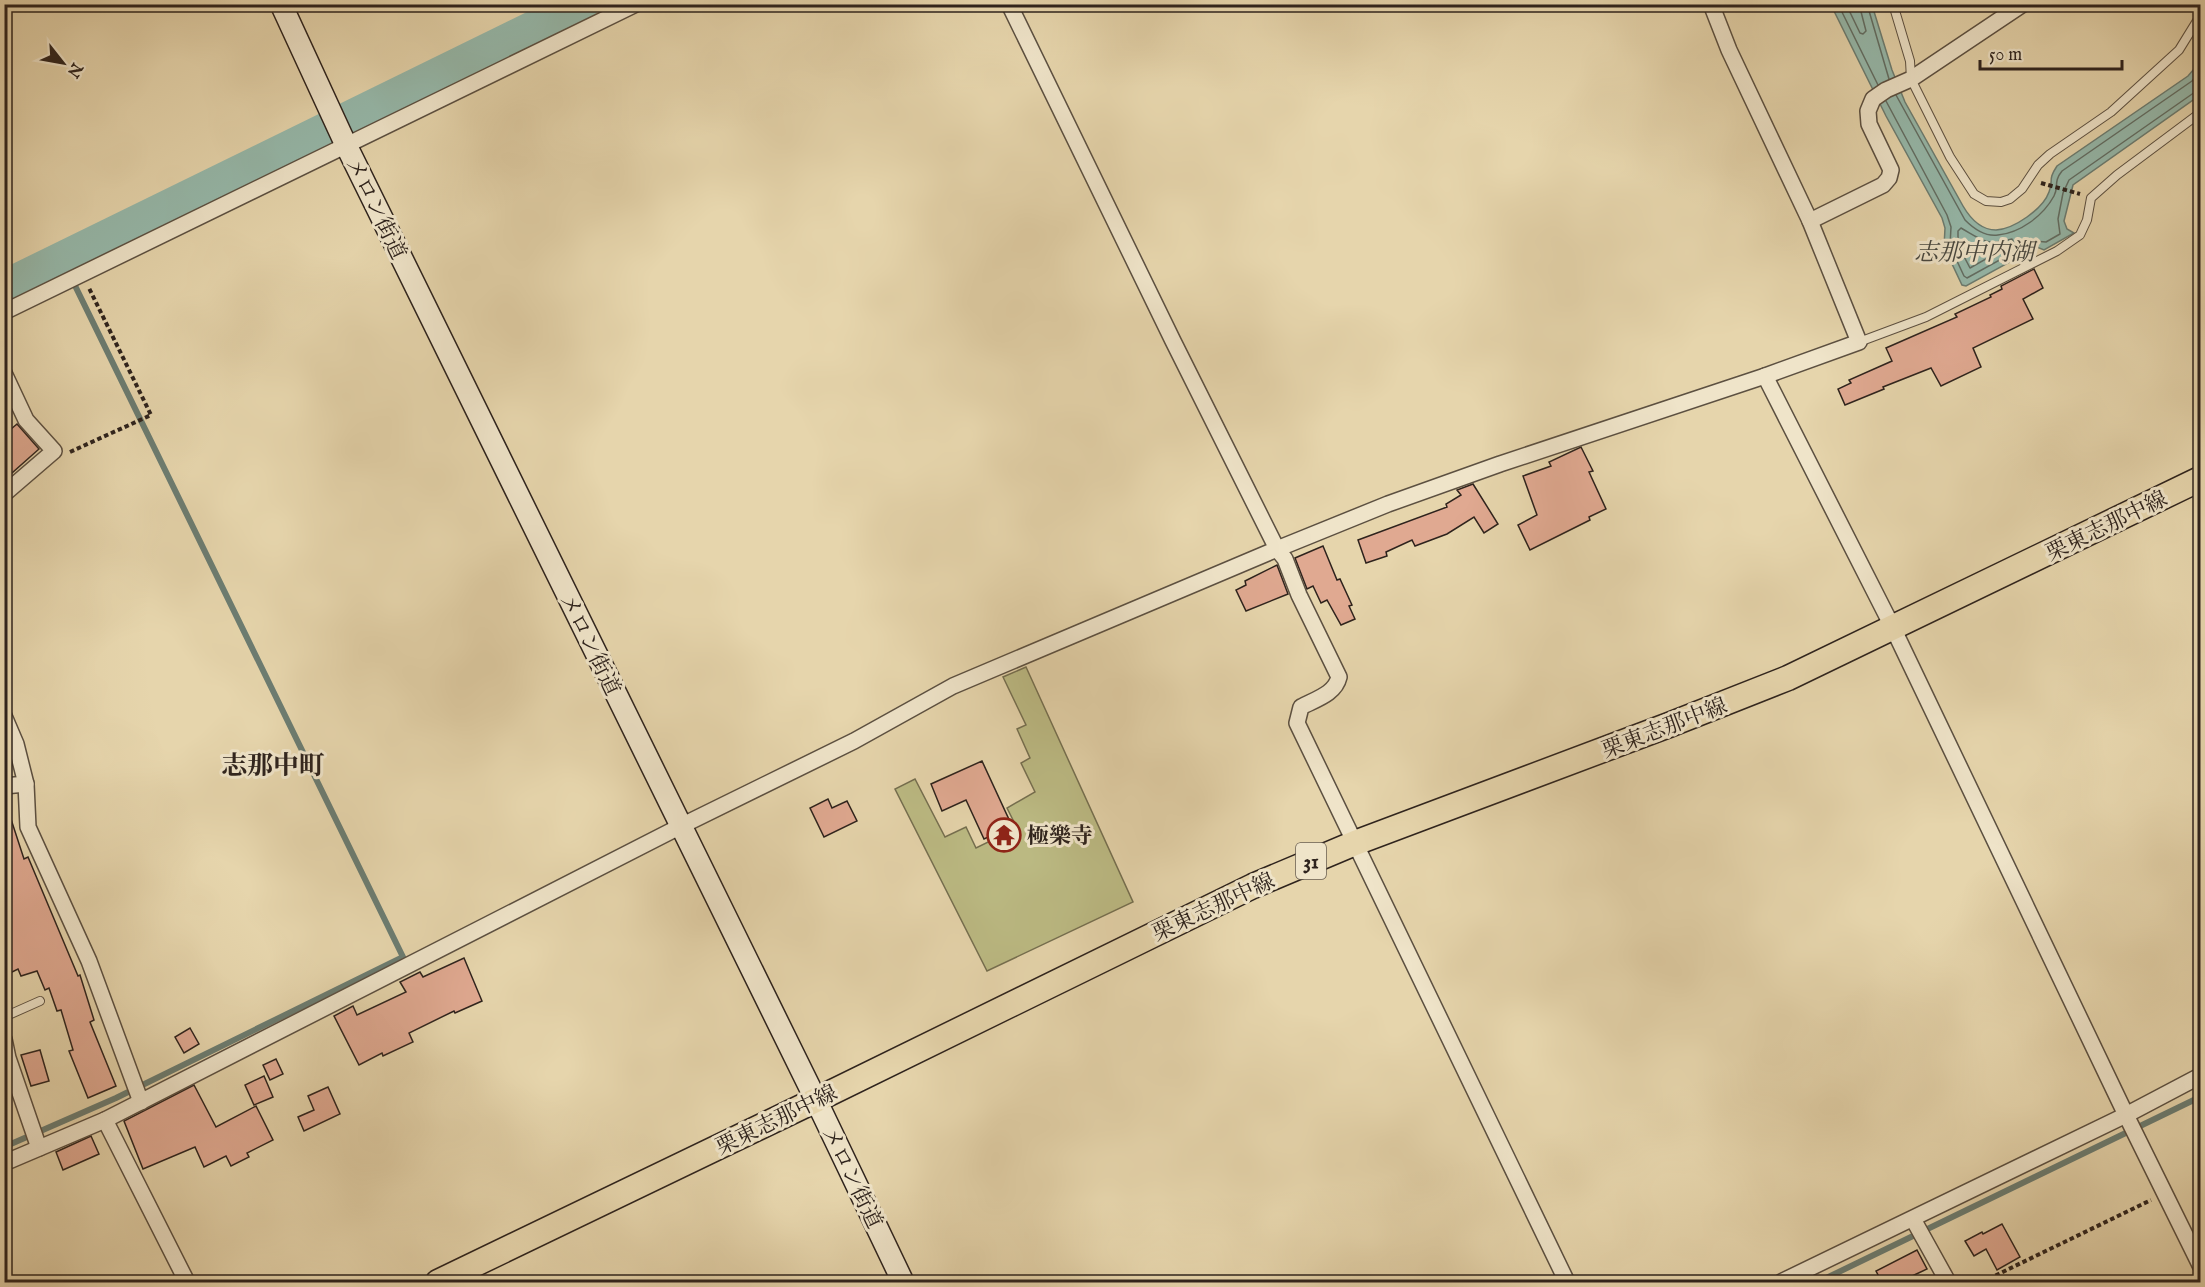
<svg xmlns="http://www.w3.org/2000/svg" width="2205" height="1287" viewBox="0 0 2205 1287" font-family="'IM FELL English','Noto Serif JP',serif">
<rect width="100%" height="100%" fill="#e6d5ac"/>
<filter id="stains"><feTurbulence type="fractalNoise" baseFrequency=".00333" numOctaves="4"/><feColorMatrix values="0 0 0 0 .2 0 0 0 0 .09 0 0 0 0 .02 0 0 0 .5 -.17"/></filter>
<radialGradient id="worn" r=".72"><stop offset=".6" stop-color="#630" stop-opacity="0"/><stop offset="1" stop-color="#630" stop-opacity=".3"/></radialGradient>
<polygon fill="#bcbb84" stroke="#756f50" stroke-width="1.5" points="1026,667 1133,902 987,971 895,789 915,779 945,837 966,827 976,848 1017,828 1007,808 1035,792 1021,763 1030,758 1017,729 1026,725 1003,677"/>
<path fill="#96b9ab" stroke="#6c7d72" stroke-width="1.5" d="M1831,5H1872L1892,70L1905,102L1963,206C1970,218 1981,230 1996,230C2014,229 2043,209 2049,192C2054,180 2047,181 2057,166L2188,76L2200,62V95L2073,185L2064,221L2067,229L2074,233L2044,250L2037,247L1966,286L1962,285L1944,247L1945,228L1942,218L1886,116Z"/>
<g fill="none" stroke-linecap="round" stroke-linejoin="round">
<g stroke="#626e64" stroke-width="1.5">
<polyline points="1838,4 1878,85"/>
<polyline points="1846,4 1860,33 1863,34 1866,31 1859,4"/>
<polyline points="1867,4 1889,79"/>
<path d="M1896,95L1965,220C1973,228 1985,237 1998,235C2020,233 2043,216 2054,196C2059,187 2053,182 2062,171L2192,81L2200,71"/>
<polyline points="1886,101 1947,215 1951,227 1950,246 1964,276 1967,278 2034,241 2046,242 2060,234 2058,219 2063,193 2069,180 2195,92 2200,91"/>
<path d="M1961,228C1982,240 1986,246 2012,239L2014,243L1970,268L1958,245V231Z"/>
</g>
<g stroke="#6c7d72" stroke-width="6">
<polyline points="4,1147 116,1098 403,957 62,259"/>
<polyline points="1818,1282 2200,1097"/>
</g>
<polyline stroke="#96b9ab" stroke-width="34" points="4,287 582,4"/>
</g>
<g fill="#e0a991" stroke="#2e231d" stroke-width="1.5">
<polygon points="2034,269 2043,288 2023,299 2033,319 1973,348 1981,367 1941,386 1931,368 1883,387 1884,389 1845,405 1838,389 1851,383 1849,380 1892,361 1886,348 1957,317 1955,314 1991,297 1990,295 2002,289 2001,286"/>
<polygon points="17,424 39,449 4,480 4,435"/>
<polygon points="1581,447 1593,471 1589,472 1606,509 1589,517 1590,520 1530,550 1518,525 1537,515 1523,476 1551,466 1549,462"/>
<polygon points="1473,484 1498,524 1484,533 1474,517 1447,534 1415,546 1412,540 1386,552 1387,556 1366,563 1358,540 1447,507 1446,504 1461,495 1457,490"/>
<polygon points="1323,546 1337,580 1340,579 1352,605 1349,606 1355,619 1341,625 1327,600 1321,603 1313,586 1307,589 1295,558"/>
<polygon points="1277,565 1288,594 1246,611 1236,590 1246,585 1245,581"/>
<polygon points="982,761 1012,826 984,839 966,800 942,811 931,784"/>
<polygon points="828,799 832,808 847,801 857,821 824,837 810,808"/>
<polygon points="4,810 8,810 24,859 28,857 78,976 80,975 94,1020 90,1022 116,1086 88,1098 69,1051 73,1050 61,1010 57,1011 49,988 45,990 37,971 21,976 18,969 4,976"/>
<polygon points="464,958 482,1001 455,1013 454,1011 409,1033 413,1042 383,1056 382,1053 359,1065 334,1016 353,1006 357,1015 406,992 400,982 420,972 423,977"/>
<polygon points="190,1028 199,1044 184,1053 175,1037"/>
<polygon points="40,1050 49,1081 31,1086 21,1055"/>
<polygon points="276,1059 283,1074 270,1080 263,1065"/>
<polygon points="264,1076 273,1097 254,1105 245,1085"/>
<polygon points="194,1085 216,1127 256,1106 273,1140 247,1153 249,1157 231,1166 226,1156 204,1167 195,1147 143,1169 124,1121"/>
<polygon points="328,1087 340,1114 304,1131 298,1117 314,1110 308,1096"/>
<polygon points="91,1136 99,1154 63,1170 56,1152"/>
<polygon points="2002,1224 2020,1257 1997,1270 1986,1249 1974,1256 1965,1241 1982,1232 1983,1234"/>
<polygon points="1917,1250 1927,1269 1910,1277 1912,1282 1882,1282 1876,1271"/>
</g>
<g fill="none" stroke-linecap="round" stroke-linejoin="round">
<defs>
<g id="lane">
<polyline points="1893,4 1910,61 1911,79 1950,157 1974,194 1986,201 2001,202 2010,199 2022,189 2038,165 2050,154 2111,112 2179,50 2200,16"/>
<polyline points="1859,342 1926,317 2057,251 2080,235 2087,220 2091,198 2117,175 2200,113"/>
<polyline points="4,1017 40,1001"/>
</g>
<g id="street">
<path d="M1009,4L1173,341L1277,549L1285,559L1299,595L1339,677C1335,694 1316,699 1301,707L1297,723L1567,1282"/>
<polyline points="1810,221 1883,185 1889,178 1891,170 1869,124 1868,111 1873,99 1886,90 1911,79 2023,4"/>
<polyline points="4,312 636,4"/>
<polyline points="4,373 26,420 54,451 4,494"/>
<polyline points="1765,376 1893,628 2126,1115 2200,1265"/>
<polyline points="4,716 16,744 26,784 28,827 89,961 141,1102"/>
<polyline points="4,786 26,784"/>
<polyline points="4,1039 8,1058 39,1148"/>
<polyline points="105,1120 187,1282"/>
<polyline points="4,1163 105,1120 681,826 854,741 953,686 1277,549 1388,504 1500,464 1765,376 1859,342 1810,221 1729,50 1711,4"/>
<polyline points="1913,1219 1948,1282"/>
<polyline points="1781,1282 2126,1115 2200,1076"/>
</g>
<polyline id="secondary" points="281,4 346,145 816,1100 903,1282"/>
<polyline id="primary" points="438,1282 816,1100 1253,886 1355,843 1669,725 1788,678 2200,479"/>
</defs>
<use href="#lane" stroke="#5c5041" stroke-width="10"/>
<use href="#street" stroke="#5c5041" stroke-width="18"/>
<use href="#secondary" stroke="#2e231d" stroke-width="24"/>
<use href="#primary" stroke="#2e231d" stroke-width="27"/>
<g stroke="#2e231d" stroke-width="4" stroke-dasharray="4.5 3" stroke-linecap="butt">
<polyline points="2041,183 2080,194"/>
<polyline points="70,452 151,415 89,288"/>
<polyline points="1982,1282 2151,1200"/>
</g>
<use href="#lane" stroke="#efe4c9" stroke-width="8"/>
<use href="#street" stroke="#efe4c9" stroke-width="15"/>
<use href="#secondary" stroke="#efe4c9" stroke-width="21"/>
<use href="#primary" stroke="#e6d5ac" stroke-width="24"/>
</g>
<defs>
<symbol id="temple-ring" viewBox="-11 -11 22 22"><circle r="9.5" fill="#efe4c9" stroke="#8f2418" stroke-width="1.5"/><path d="M0-6L5-2H3V0L6.5 2.5H4V6H1.5V3h-3V6H-4V2.5H-6.5L-3 0V-2H-5Z" fill="#8f2418"/></symbol>
</defs>
<g fill-rule="evenodd">
<use href="#temple-ring" x="985" y="816" width="38" height="38"/>
</g>
<g text-anchor="middle" stroke-width="6" stroke-linejoin="round" paint-order="stroke">
<rect fill="#efe4c9" stroke="#685d51" stroke-width="1.5" x="1296" y="843" width="30" height="36" rx="4.5"/>
<g font-size="21" font-weight="bold" fill="#2e231d">
<text x="1311" y="868">31</text>
</g>
<g font-size="22" fill="#2e231d" stroke="#efe4c9">
<text transform="translate(377 208) rotate(64)" y="8">メロン街道</text>
<text transform="translate(2106 525) rotate(-26)" y="8">栗東志那中線</text>
<text transform="translate(591 644) rotate(64)" y="8">メロン街道</text>
<text transform="translate(1664 727) rotate(-21)" y="8">栗東志那中線</text>
<text transform="translate(1213 906) rotate(-25)" y="8">栗東志那中線</text>
<text transform="translate(776 1119) rotate(-26)" y="8">栗東志那中線</text>
<text transform="translate(853 1177) rotate(64)" y="8">メロン街道</text>
</g>
<g font-size="22" font-weight="bold" fill="#2e231d" stroke="#efe4c9" text-anchor="start">
<text x="1027" y="843">極樂寺</text>
</g>
<g font-size="24" font-style="italic" fill="#484840" stroke="#efe4c9">
<text x="1974" y="260">志那中内湖</text>
</g>
<g font-size="26" font-weight="bold" fill="#2e231d" stroke="#efe4c9">
<text x="273" y="774">志那中町</text>
</g>
</g>
<rect width="2205" height="1287" fill="none" stroke="#e6d5ac" stroke-width="24"/>
<rect x="6" y="6" width="2193" height="1275" fill="none" stroke="#2e231d" stroke-width="3"/>
<rect x="12" y="12" width="2181" height="1263" fill="none" stroke="#2e231d" stroke-width="1.5"/>
<g transform="translate(63 63) rotate(121)" stroke="#efe4c9" stroke-width="4.5" paint-order="stroke">
<path d="M0-4.5L10 22L0 15L-10 22Z" fill="#2e231d"/>
<text y="-9" font-size="16" font-weight="bold" text-anchor="middle" fill="#2e231d">N</text>
</g>
<path d="M1980 60v9h142v-9" fill="none" stroke="#2e231d" stroke-width="3"/>
<text x="1989" y="60" font-size="18" fill="#2e231d" stroke="#efe4c9" stroke-width="4.5" paint-order="stroke">50 m</text>
<rect width="100%" height="100%" filter="url(#stains)"/>
<rect width="100%" height="100%" fill="url(#worn)"/>
</svg>
